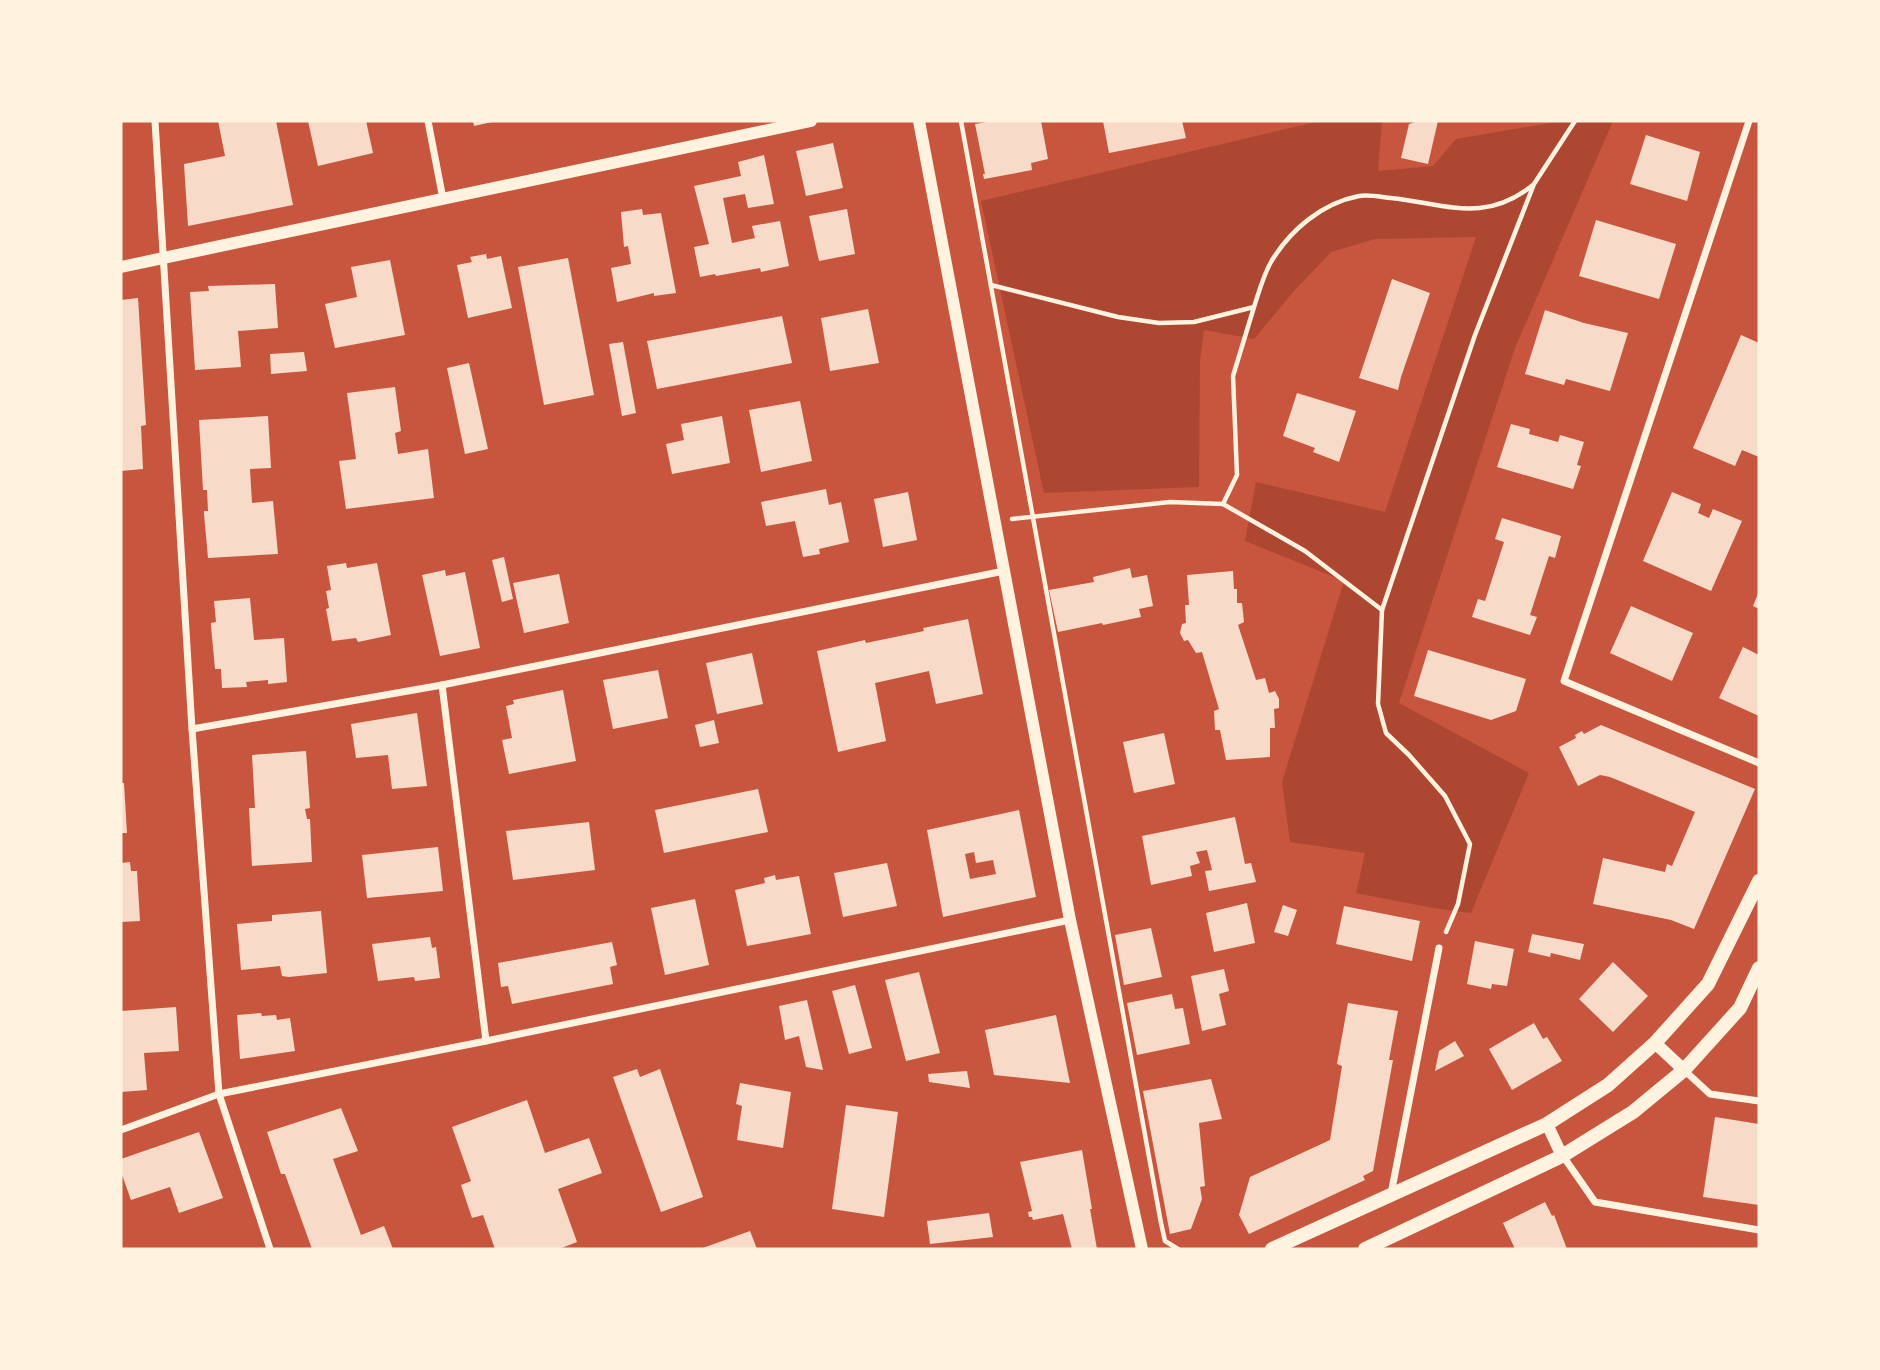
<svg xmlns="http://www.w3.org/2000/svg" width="1880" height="1370" viewBox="0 0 1880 1370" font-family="Ubuntu,sans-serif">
<rect width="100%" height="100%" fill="#c8553d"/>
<polygon fill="#ae4732" points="1320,121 1382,121 1378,171 1433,166 1456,139 1562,121 1613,121 1515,348 1399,703 1529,773 1471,913 1433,908 1356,893 1365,853 1290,842 1282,782 1344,581 1245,541 1256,482 1385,512 1476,237 1375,239 1331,252 1293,292 1254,339 1204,330 1200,361 1199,487 1044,493 981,201"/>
<g fill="#f7dbc8" fill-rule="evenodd">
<polygon points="218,121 276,121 293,205 188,226 184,164 225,156"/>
<polygon points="308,121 366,121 373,153 318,166"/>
<polygon points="473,121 492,121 492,122 474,126"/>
<polygon points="993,121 1041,121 1048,159 1031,163 1032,170 984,179 983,174 985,174 975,124"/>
<polygon points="1103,121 1182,121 1186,138 1109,153"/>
<polygon points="1419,121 1438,121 1428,164 1401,158 1409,124"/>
<polygon points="1646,135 1700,152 1687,201 1630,184"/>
<polygon points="833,143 843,188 806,196 796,151"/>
<polygon points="764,155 774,204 748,208 745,194 723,198 732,243 755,238 752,226 780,221 789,266 761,272 760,268 716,276 715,274 700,277 694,247 709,244 694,186 741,176 738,162"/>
<polygon points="642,209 643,215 661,213 676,293 654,296 654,293 617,302 611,268 631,264 628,246 624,247 621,212"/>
<polygon points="847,209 855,254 819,261 809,216"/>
<polygon points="1596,220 1676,244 1659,299 1579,276"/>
<polygon points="486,254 487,259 501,256 512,308 468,318 457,265 472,262 470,257"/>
<polygon points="568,258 594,395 544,405 518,267"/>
<polygon points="390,260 405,335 335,348 325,304 357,297 351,267"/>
<polygon points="1392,279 1430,293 1401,377 1398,390 1359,378"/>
<polygon points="275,284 278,328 238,331 241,367 195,370 190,292 209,291 208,286"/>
<polygon points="138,298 146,425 141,426 143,469 121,471 121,300"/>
<polygon points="868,309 879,363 830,371 821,318"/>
<polygon points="1545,310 1584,323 1628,333 1610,391 1566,379 1564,385 1525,374"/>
<polygon points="782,316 792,363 657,389 647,341"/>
<polygon points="1741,335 1759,343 1759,457 1742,450 1735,466 1693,448"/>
<polygon points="623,342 636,413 622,416 609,344"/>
<polygon points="304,352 307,371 271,374 270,354"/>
<polygon points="469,363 488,449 465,454 447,368"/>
<polygon points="395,387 401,431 395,433 398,454 428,449 434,498 346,509 339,461 356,459 347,393"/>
<polygon points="1297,393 1356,411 1339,462 1313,452 1315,448 1283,436"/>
<polygon points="800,401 812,461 761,472 749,410"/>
<polygon points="268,416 271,468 250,469 252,503 273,501 278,554 208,558 204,514 204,511 208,511 207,490 203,490 199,420"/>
<polygon points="722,416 730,463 672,474 666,444 684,440 681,424"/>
<polygon points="1511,424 1530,429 1529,434 1558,442 1560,435 1584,442 1577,465 1581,466 1573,489 1497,467"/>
<polygon points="826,489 829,505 841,502 849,542 819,549 820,554 803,557 795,521 766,526 761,502"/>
<polygon points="908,492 917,540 883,547 874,499"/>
<polygon points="1672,492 1701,504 1698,513 1709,518 1713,509 1742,521 1711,591 1643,561"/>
<polygon points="1502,518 1561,536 1555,558 1549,556 1530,615 1537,617 1530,635 1472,617 1478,599 1485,601 1504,542 1495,539"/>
<polygon points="504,557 513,599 502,602 492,560"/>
<polygon points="346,563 347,568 377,563 391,635 358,642 356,638 332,641 326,609 329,608 326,591 331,590 327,566"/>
<polygon points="1130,568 1132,578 1147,575 1153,606 1139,609 1141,617 1103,625 1102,623 1058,632 1049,590 1094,582 1093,577"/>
<polygon points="445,570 446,576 465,572 480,648 440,656 422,575"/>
<polygon points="1233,571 1234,589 1237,589 1237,603 1242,603 1244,622 1238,625 1256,680 1265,678 1269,693 1275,691 1279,699 1279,708 1274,709 1275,728 1270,728 1270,757 1226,760 1220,730 1215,730 1214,711 1219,709 1202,652 1196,653 1188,640 1184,641 1180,633 1182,624 1186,623 1185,605 1189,605 1187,575"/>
<polygon points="559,574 569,623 524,633 513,583"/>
<polygon points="1759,591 1759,609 1753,606"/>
<polygon points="250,598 254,640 284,638 287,682 268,684 268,680 246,682 247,687 222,688 221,669 215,669 211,626 211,623 216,622 214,601"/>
<polygon points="1631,606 1693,633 1672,681 1610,653"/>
<polygon points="968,619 983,694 936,704 929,671 875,683 886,741 838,752 817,651 865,640 866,643 924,631 923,628"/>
<polygon points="1743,647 1759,655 1759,716 1719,698"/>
<polygon points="1428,650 1526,679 1516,711 1491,720 1414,696"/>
<polygon points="752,653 763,704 717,714 706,663"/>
<polygon points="658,670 668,718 613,729 603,680"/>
<polygon points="563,690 576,761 509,774 502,740 512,738 506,706 514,704 513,700"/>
<polygon points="417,713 427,786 392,789 388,755 356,758 351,724"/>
<polygon points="714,720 719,743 700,747 695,725"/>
<polygon points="1601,725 1755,789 1694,929 1671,920 1593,904 1603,858 1665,872 1667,864 1672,866 1695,812 1610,777 1600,775 1578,786 1559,747 1576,738 1575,735 1582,731 1584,734"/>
<polygon points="1164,733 1175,784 1134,793 1123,742"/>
<polygon points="306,751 310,808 305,809 307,819 310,819 312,862 252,866 249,808 255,808 252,755"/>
<polygon points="121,783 124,783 127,833 121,833"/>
<polygon points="758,789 768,832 664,853 655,810"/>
<path d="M1019,810L1036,897L943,917L927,830ZM974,852L976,863L993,860L996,874L970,879L965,854Z"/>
<polygon points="1235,817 1245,864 1251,863 1256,882 1209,891 1205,871 1212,870 1207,850 1196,852 1200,863 1190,866 1192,876 1151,885 1142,836"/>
<polygon points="589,822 595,870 513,880 506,831"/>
<polygon points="438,847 443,891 367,898 362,855"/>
<polygon points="130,862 131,871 137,871 140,921 121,922 121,863"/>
<polygon points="887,863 897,906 843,917 834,873"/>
<polygon points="775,875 776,880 799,876 811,934 747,946 735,890 765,883 764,878"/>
<polygon points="695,899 709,965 665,975 651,908"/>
<polygon points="1247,903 1255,943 1214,952 1206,913"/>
<polygon points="1283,905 1297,910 1288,936 1274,932"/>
<polygon points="1344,906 1420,921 1412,961 1336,944"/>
<polygon points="321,911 327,973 289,977 282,976 280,966 241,970 237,924 272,921 272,915"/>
<polygon points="1151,928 1162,977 1124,985 1115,935"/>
<polygon points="1532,934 1584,944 1580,960 1551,953 1550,957 1528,952"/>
<polygon points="430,937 432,948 436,947 440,978 415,981 414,977 378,981 372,944"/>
<polygon points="1475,941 1514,949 1507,986 1492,984 1491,989 1467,984"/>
<polygon points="612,942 617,965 610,967 613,984 512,1004 508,986 501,987 498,963"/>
<polygon points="1613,962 1648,996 1613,1032 1579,999"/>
<polygon points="1224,969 1229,991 1219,994 1226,1025 1202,1031 1191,976"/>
<polygon points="919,972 940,1053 906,1061 885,980"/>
<polygon points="855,985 872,1048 849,1054 832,991"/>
<polygon points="1172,994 1175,1009 1183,1008 1190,1044 1137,1055 1127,1003"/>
<polygon points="807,1000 823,1070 806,1067 799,1036 785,1040 779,1006"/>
<polygon points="1348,1003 1398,1011 1389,1060 1393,1060 1373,1171 1363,1176 1365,1180 1249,1234 1239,1215 1250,1177 1330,1140 1342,1066 1337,1064"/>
<polygon points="176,1007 179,1051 144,1053 147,1090 121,1092 121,1011"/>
<polygon points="261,1013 262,1016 276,1015 277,1020 290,1018 295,1051 240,1059 237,1015"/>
<polygon points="1056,1015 1070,1083 994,1075 985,1030"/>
<polygon points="1534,1023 1543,1039 1547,1037 1562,1061 1512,1090 1489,1049"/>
<polygon points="1455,1041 1464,1056 1435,1071 1439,1051"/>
<polygon points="637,1069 640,1077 660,1069 703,1197 661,1212 613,1077"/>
<polygon points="967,1071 970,1088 929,1082 928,1074"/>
<polygon points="1211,1079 1222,1119 1199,1123 1205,1186 1200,1187 1202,1199 1191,1229 1170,1234 1143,1091"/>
<polygon points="740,1083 791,1092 783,1148 737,1140 742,1106 736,1104"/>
<polygon points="527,1100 545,1153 589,1138 602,1173 558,1189 577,1242 559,1249 495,1249 483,1215 472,1218 461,1185 471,1181 452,1127"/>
<polygon points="846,1105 898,1112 884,1217 832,1209"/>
<polygon points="341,1108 358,1151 333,1159 361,1235 384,1226 393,1249 312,1249 285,1174 281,1174 267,1132"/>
<polygon points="1715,1117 1759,1124 1759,1205 1703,1197"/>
<polygon points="199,1132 223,1198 179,1213 170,1187 131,1200 121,1172 121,1159"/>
<polygon points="1082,1150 1092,1209 1090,1209 1097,1249 1072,1249 1063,1214 1033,1220 1032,1217 1029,1217 1028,1212 1032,1211 1020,1162"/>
<polygon points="1545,1202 1552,1216 1554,1215 1567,1249 1515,1249 1503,1223"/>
<polygon points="989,1213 993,1237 930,1244 927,1221"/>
<polygon points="750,1231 757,1249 700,1249"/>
</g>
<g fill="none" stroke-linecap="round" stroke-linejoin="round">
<g stroke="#fff3e0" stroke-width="4.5">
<polyline points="961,121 1161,1223 1165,1241 1178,1249"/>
<path d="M991,285L1118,317L1159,323L1194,322L1254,307C1259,292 1263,276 1271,262C1290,230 1322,203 1359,196C1368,194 1381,197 1391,198C1447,204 1484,224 1533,185"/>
<polyline points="1223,504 1237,475 1233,376 1254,307"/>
<polyline points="1012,519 1170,502 1223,504 1305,551 1382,610"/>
<polyline points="1446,932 1458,904 1470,844 1445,796 1409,755 1386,733 1378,704 1382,610 1475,335 1534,184 1575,121"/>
</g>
<g stroke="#fff3e0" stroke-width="7">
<polyline points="155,121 192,729 219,1094 270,1249"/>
<polyline points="428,121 443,199"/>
<polyline points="1749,121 1564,681 1759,763"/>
<polyline points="442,685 486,1041"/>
<polyline points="192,729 442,685 1004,571"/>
<polyline points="1684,1070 1710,1094 1759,1101"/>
<polyline points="121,1130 219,1094 486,1041 1070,920"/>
<polyline points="1563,1156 1595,1202 1759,1230"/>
<polyline points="1391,1194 1439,948"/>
</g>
<g stroke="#fff3e0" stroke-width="12">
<polyline points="919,121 1070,920 1142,1249"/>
<polyline points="121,267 811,121"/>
<polyline points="1655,1043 1684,1070"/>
<polyline points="1547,1124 1562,1156"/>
</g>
<g stroke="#fff3e0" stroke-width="14">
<polyline points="1272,1249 1547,1124 1608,1085 1655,1043 1708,984 1759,881"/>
<polyline points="1365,1249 1562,1156 1633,1112 1684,1070 1740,1008 1759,968"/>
</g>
</g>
<rect width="1880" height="1370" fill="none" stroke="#fff3e0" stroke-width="245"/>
</svg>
